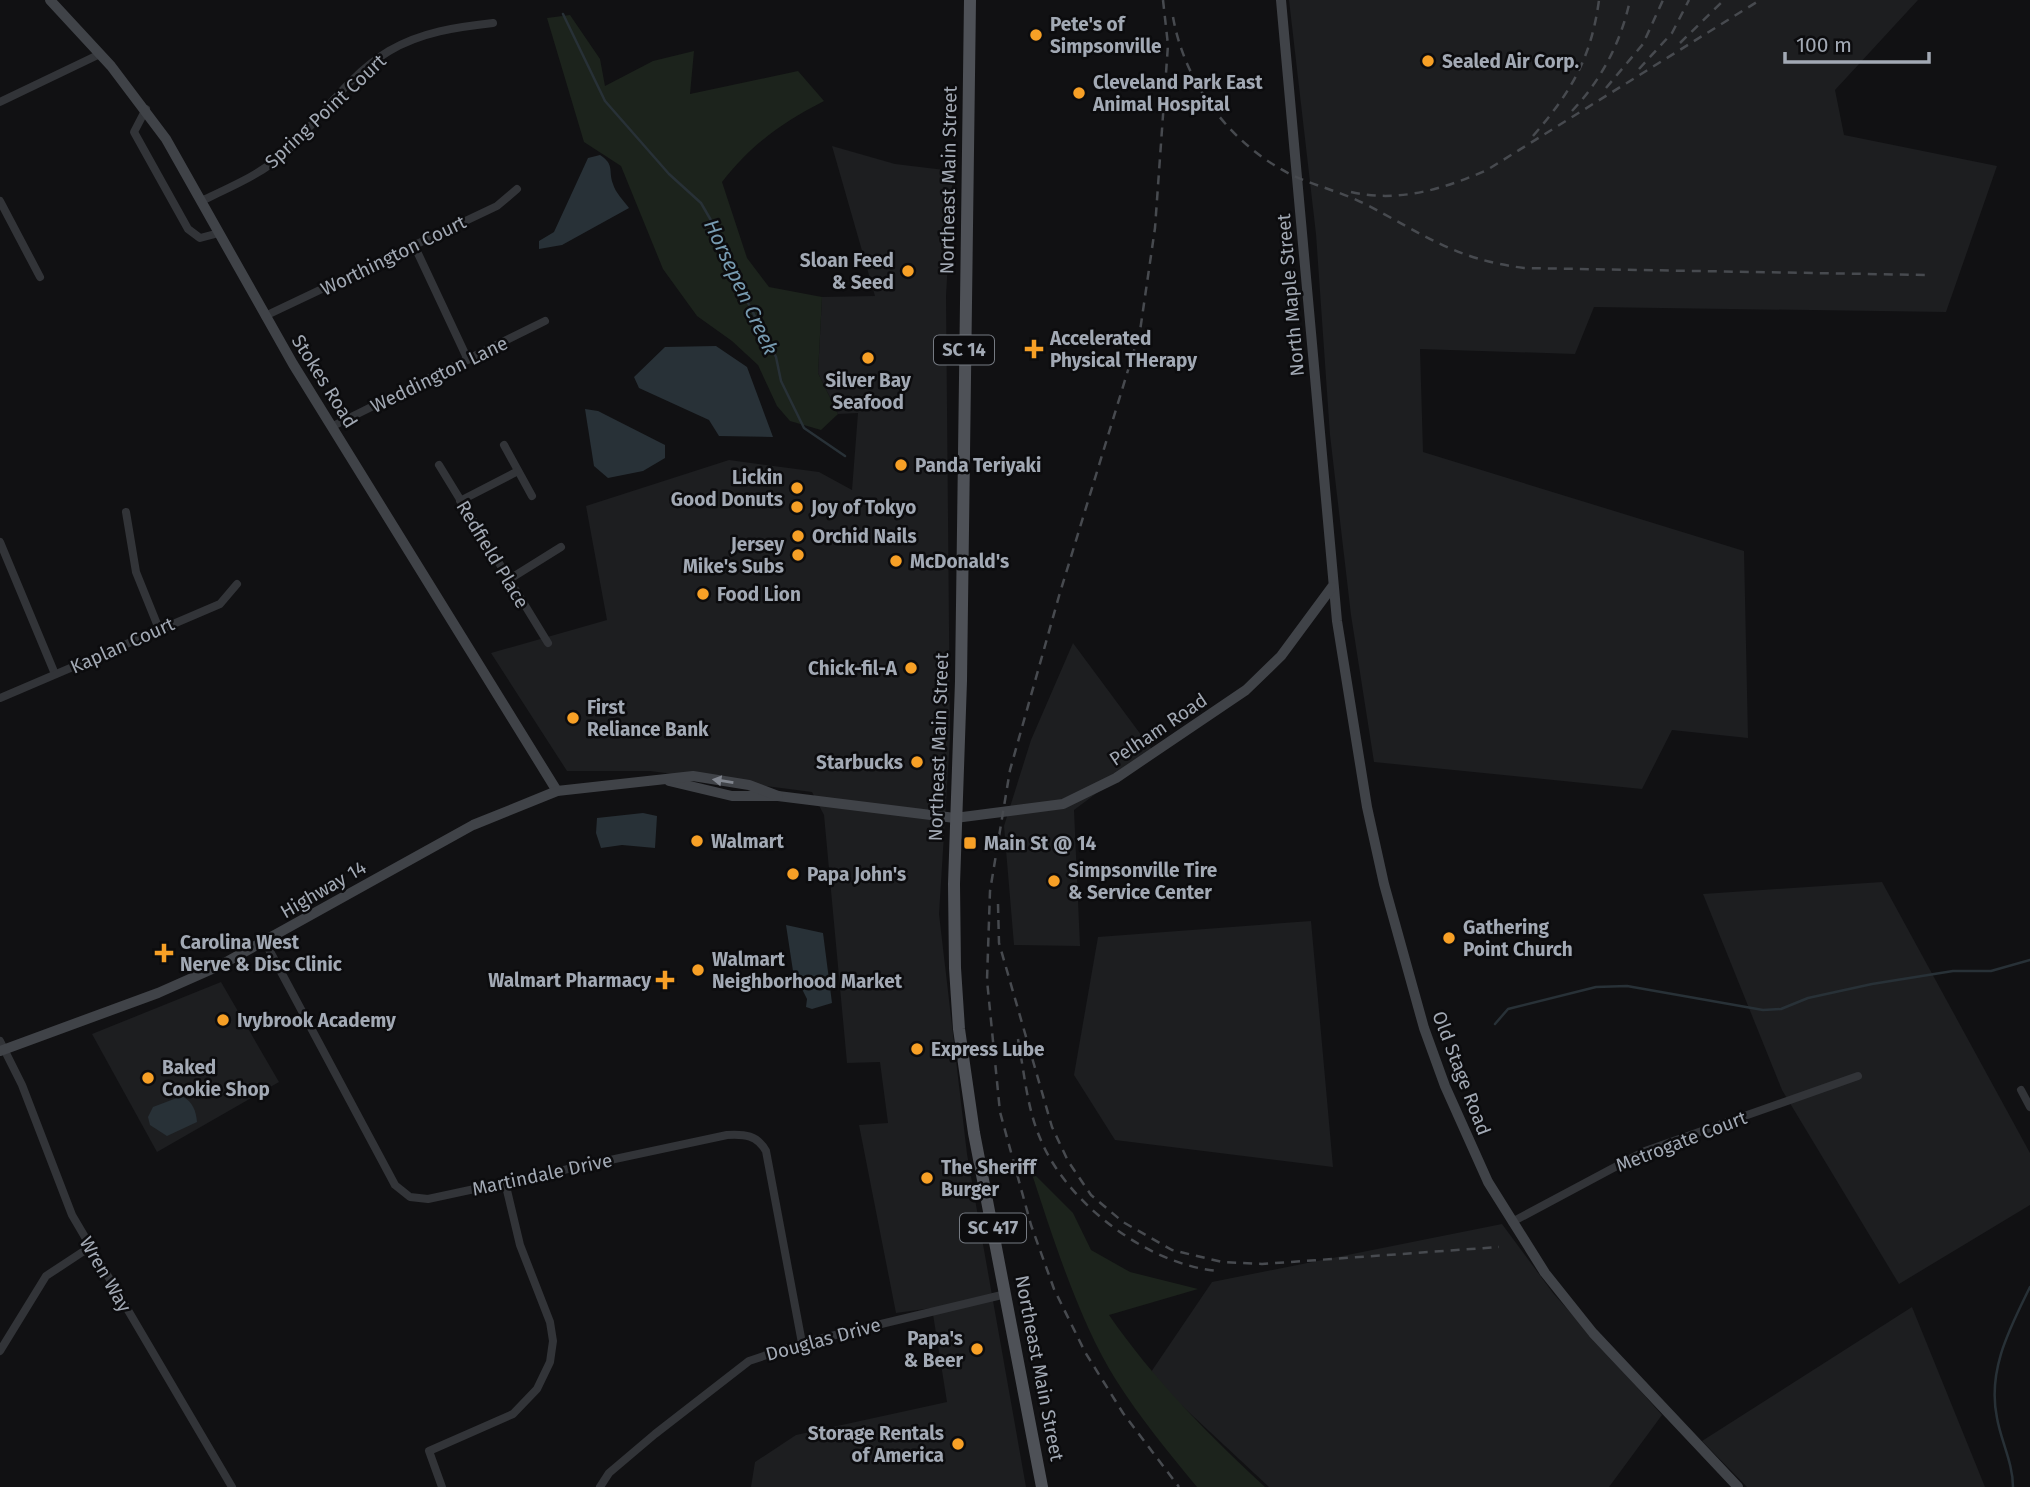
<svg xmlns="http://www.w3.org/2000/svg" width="2030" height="1487" viewBox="0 0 2030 1487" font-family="'Fira Sans',sans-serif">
<rect width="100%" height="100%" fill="#111113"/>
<g fill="#1d1e20">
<polygon points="1289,0 1918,0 1835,90 1844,135 1997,166 1946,312 1594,307 1575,354 1420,349 1423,452 1744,551 1748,738 1672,730 1642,789 1374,762 1351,615 1330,435 1316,234"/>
<polygon points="832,146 895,164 953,171 946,296 950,738 939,914 967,1154 1026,1487 751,1487 755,1462 796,1435 947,1402 932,1308 896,1313 859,1125 888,1123 880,1062 847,1063 824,815 812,792 650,771 567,771 491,653 607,620 586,506 729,460 819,472 852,490 858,413 838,414 818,373 822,297 875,296"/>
<polygon points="1073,643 1153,751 1074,810 1080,946 1014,945 1004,826 1031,740"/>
<polygon points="1882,882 2030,1153 2030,1205 1899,1284 1782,1090 1703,894"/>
<polygon points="1311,921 1333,1167 1115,1140 1074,1075 1098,937"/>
<polygon points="221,982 279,1082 157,1152 92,1034"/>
<polygon points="1502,1224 1553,1293 1662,1415 1609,1487 1269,1487 1149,1375 1212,1282"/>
<polygon points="1912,1307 1985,1487 1747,1487 1702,1441"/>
</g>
<g fill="#1c231c">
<path d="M570,15L600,59L605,86L653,61L694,51L690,94L798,71L824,101C781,123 752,144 722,182L747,258L769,287L822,297L818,373L838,414L821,430L790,421L777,406L758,365L732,341L697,316L663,269L621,166L584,142L547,18Z"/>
<path d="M1031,1171L1073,1213L1091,1250L1130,1272L1198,1289L1109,1315C1153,1379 1208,1434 1265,1487H1197C1169,1453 1140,1418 1116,1380C1079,1321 1053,1238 1031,1171Z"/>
</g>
<g fill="#283137">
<path d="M600,155C615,165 608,170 613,184C615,192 624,201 629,208L562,245L539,249V241L554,232L588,158Z"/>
<polygon points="716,346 747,367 773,437 719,436 709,420 639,388 634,377 665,347"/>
<polygon points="585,409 598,411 665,445 665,458 643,471 608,478 594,466"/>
<polygon points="643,813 657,816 655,848 622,845 601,848 596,833 597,818"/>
<polygon points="786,925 823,933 832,1003 812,1009 806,1007 807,999 793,971"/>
<path d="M182,1096C193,1102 196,1111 197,1122L167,1136L150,1125L148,1117L153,1107Z"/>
</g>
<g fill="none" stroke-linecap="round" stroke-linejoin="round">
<g stroke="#283137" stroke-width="2.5">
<polyline points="563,14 605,101 669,174 701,203 712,222 723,242 732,272 776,357 781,381 804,428 845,456"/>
<polyline points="1495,1024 1508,1009 1596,987 1627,986 1763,1010 1781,1009 1808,998 1872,984 1953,971 1991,971 2030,960"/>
<path d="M2013,1487C2013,1463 2001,1441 1997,1418C1987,1370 2010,1328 2030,1287"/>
</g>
<g stroke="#323438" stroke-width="8">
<polyline points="0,102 100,54"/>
<polyline points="146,109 134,132 188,229 200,238 219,233"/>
<polyline points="0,201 40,277"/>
<path d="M201,201C233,186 264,173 289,149C322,116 349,75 389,51C421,32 457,27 493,23"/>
<polyline points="414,245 468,360"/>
<polyline points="265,316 497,206 517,189"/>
<polyline points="333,426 545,321"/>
<polyline points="504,445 532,496"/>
<polyline points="439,465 548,643"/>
<polyline points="460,501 518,471"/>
<polyline points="126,512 136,572 159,629"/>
<polyline points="0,542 55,674"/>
<polyline points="508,580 561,547"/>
<polyline points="0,698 220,604 237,584"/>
<path d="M265,942L395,1185L410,1197L428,1199L727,1135C745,1134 757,1135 766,1151L802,1343"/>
<polyline points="0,1041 22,1085 72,1215 232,1487"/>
<polyline points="2021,1090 2030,1107"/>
<polyline points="1512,1222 1645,1151 1858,1076"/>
<polyline points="0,1351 46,1276 90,1247"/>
<polyline points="442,1487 429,1451 513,1414 537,1389 550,1362 553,1341 550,1322 520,1245 505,1182"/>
<polyline points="600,1487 609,1473 655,1434 749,1361 802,1343 1006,1294"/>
</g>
<g stroke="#404348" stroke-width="10">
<polyline points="50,0 111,66 166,139 293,364 557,791"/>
<polyline points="1281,0 1337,621 1367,807 1384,884 1424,1028 1445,1086 1488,1182 1545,1273 1593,1333 1738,1487"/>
<polyline points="669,781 732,796 778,796 955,818 1063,804 1116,778 1246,690 1281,656 1332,587"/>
<polyline points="0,1051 158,993 219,966 473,825 557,791 693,776 749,785 778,796"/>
</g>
<polyline stroke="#4e5157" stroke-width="12" points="970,0 961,681 954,884 955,968 959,1029 974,1133 1042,1487"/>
<g stroke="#474a4f" stroke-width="2.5" stroke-dasharray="9 7" stroke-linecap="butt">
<polyline points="1163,0 1168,45 1155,228 1140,331 1059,596 1010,770 990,891 987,980 1000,1112 1031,1225 1054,1289 1085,1352 1123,1413 1179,1487"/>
<path d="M1173,17C1185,85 1232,146 1294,176C1316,186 1341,192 1363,203C1424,234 1453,259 1524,268L1926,275"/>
<polyline points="1680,43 1724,0"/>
<polyline points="1639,69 1672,33 1689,0"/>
<polyline points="1606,88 1643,44 1663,0"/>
<path d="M1572,111C1602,79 1621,42 1630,0"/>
<path d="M1533,136C1571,92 1591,59 1599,0"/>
<path d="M1351,192C1398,203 1444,189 1487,170L1760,0"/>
<polyline points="998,904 999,943 1052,1127 1068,1161 1091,1195 1123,1222 1172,1250 1222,1262 1262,1264 1499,1247"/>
<path d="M1018,1039C1024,1071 1027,1108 1040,1138C1066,1203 1148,1265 1218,1271"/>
</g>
</g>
<defs><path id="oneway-solid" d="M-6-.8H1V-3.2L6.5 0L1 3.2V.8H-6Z" transform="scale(1.75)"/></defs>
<use fill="#80858e" href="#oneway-solid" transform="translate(723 781) rotate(-171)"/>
<g fill="#f7a026" stroke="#0c0c0e" stroke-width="2.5">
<circle cx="1036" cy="35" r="7"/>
<circle cx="1428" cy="61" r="7"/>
<circle cx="1079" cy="93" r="7"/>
<circle cx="908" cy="271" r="7"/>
<path d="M1030.5 338.5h7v7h7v7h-7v7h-7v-7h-7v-7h7z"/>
<circle cx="868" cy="358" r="7"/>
<circle cx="901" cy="465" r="7"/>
<circle cx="797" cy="488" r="7"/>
<circle cx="797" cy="507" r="7"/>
<circle cx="798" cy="536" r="7"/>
<circle cx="798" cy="555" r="7"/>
<circle cx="896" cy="561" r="7"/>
<circle cx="703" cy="594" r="7"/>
<circle cx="911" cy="668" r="7"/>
<circle cx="573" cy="718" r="7"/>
<circle cx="917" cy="762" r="7"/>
<circle cx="697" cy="841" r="7"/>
<rect x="963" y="836" width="14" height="14" rx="3.5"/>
<circle cx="793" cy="874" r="7"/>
<circle cx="1054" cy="881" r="7"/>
<circle cx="1449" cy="938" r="7"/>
<path d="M160.5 942.5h7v7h7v7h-7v7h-7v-7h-7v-7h7z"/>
<circle cx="698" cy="970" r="7"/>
<path d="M661.5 969.5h7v7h7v7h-7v7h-7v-7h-7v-7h7z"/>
<circle cx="223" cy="1020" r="7"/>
<circle cx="917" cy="1049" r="7"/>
<circle cx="148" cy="1078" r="7"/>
<circle cx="927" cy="1178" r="7"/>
<circle cx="977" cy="1349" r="7"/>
<circle cx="958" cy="1444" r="7"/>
</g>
<g text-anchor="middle" stroke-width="5" stroke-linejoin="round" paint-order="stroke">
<g fill="#0c0c0e" stroke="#757a82" stroke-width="2">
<rect x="934" y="335.5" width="60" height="29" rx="5"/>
<rect x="960" y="1213.5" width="66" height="29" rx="5"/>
</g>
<g font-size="18" font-weight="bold" fill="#a2a9b4">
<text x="964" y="356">SC 14</text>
<text x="993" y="1234">SC 417</text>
</g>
<g font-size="19" font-weight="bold" fill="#a2a9b4" stroke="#0c0c0e" text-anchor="start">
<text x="1050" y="31">Pete's of<tspan x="1050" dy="22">Simpsonville</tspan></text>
<text x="1442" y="68">Sealed Air Corp.</text>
<text x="1093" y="89">Cleveland Park East<tspan x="1093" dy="22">Animal Hospital</tspan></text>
<text x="894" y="267" text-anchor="end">Sloan Feed<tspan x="894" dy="22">&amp; Seed</tspan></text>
<text x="1050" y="345">Accelerated<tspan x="1050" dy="22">Physical THerapy</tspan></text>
<text x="868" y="387" text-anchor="middle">Silver Bay<tspan x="868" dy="22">Seafood</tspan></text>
<text x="915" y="472">Panda Teriyaki</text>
<text x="783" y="484" text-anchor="end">Lickin<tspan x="783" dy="22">Good Donuts</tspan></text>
<text x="811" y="514">Joy of Tokyo</text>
<text x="812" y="543">Orchid Nails</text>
<text x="784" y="551" text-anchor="end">Jersey<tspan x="784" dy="22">Mike's Subs</tspan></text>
<text x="910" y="568">McDonald's</text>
<text x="717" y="601">Food Lion</text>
<text x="897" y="675" text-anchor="end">Chick-fil-A</text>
<text x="587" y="714">First<tspan x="587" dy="22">Reliance Bank</tspan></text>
<text x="903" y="769" text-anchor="end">Starbucks</text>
<text x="711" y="848">Walmart</text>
<text x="984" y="850">Main St @ 14</text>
<text x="1068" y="877">Simpsonville Tire<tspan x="1068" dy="22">&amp; Service Center</tspan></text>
<text x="807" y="881">Papa John's</text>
<text x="1463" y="934">Gathering<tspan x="1463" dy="22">Point Church</tspan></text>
<text x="180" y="949">Carolina West<tspan x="180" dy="22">Nerve &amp; Disc Clinic</tspan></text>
<text x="712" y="966">Walmart<tspan x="712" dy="22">Neighborhood Market</tspan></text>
<text x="651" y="987" text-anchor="end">Walmart Pharmacy</text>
<text x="237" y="1027">Ivybrook Academy</text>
<text x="931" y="1056">Express Lube</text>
<text x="162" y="1074">Baked<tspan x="162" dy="22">Cookie Shop</tspan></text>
<text x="941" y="1174">The Sheriff<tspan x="941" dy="22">Burger</tspan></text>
<text x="963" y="1345" text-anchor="end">Papa's<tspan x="963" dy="22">&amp; Beer</tspan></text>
<text x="944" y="1440" text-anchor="end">Storage Rentals<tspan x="944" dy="22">of America</tspan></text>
</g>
<g font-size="19" fill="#a2a9b4" stroke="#0c0c0e">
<text transform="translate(325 111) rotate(-43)" y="7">Spring Point Court</text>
<text transform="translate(948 180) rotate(-89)" y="7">Northeast Main Street</text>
<text transform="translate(393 255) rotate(-26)" y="7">Worthington Court</text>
<text transform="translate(1290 295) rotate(-95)" y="7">North Maple Street</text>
<text transform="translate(439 374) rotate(-26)" y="7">Weddington Lane</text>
<text transform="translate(325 381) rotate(58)" y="7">Stokes Road</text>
<text transform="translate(493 554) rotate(59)" y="7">Redfield Place</text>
<text transform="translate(122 645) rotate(-24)" y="7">Kaplan Court</text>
<text transform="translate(1158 729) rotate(-34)" y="7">Pelham Road</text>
<text transform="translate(938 747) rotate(-88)" y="7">Northeast Main Street</text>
<text transform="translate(323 889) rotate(-30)" y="7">Highway 14</text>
<text transform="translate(1462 1073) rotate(69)" y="7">Old Stage Road</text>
<text transform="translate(1681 1141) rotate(-21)" y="7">Metrogate Court</text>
<text transform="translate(542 1174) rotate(-12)" y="7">Martindale Drive</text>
<text transform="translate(106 1274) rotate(60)" y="7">Wren Way</text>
<text transform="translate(823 1339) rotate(-15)" y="7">Douglas Drive</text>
<text transform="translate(1040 1368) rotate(79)" y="7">Northeast Main Street</text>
</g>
<g font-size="21" font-style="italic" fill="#779bb1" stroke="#0c0c0e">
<text transform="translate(741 287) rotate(65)" y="7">Horsepen Creek</text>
</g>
</g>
<path d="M1785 52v10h144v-10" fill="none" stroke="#a2a9b4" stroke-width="3.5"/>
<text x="1796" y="52" font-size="21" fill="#a2a9b4" stroke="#0c0c0e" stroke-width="5" paint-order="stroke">100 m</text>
</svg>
